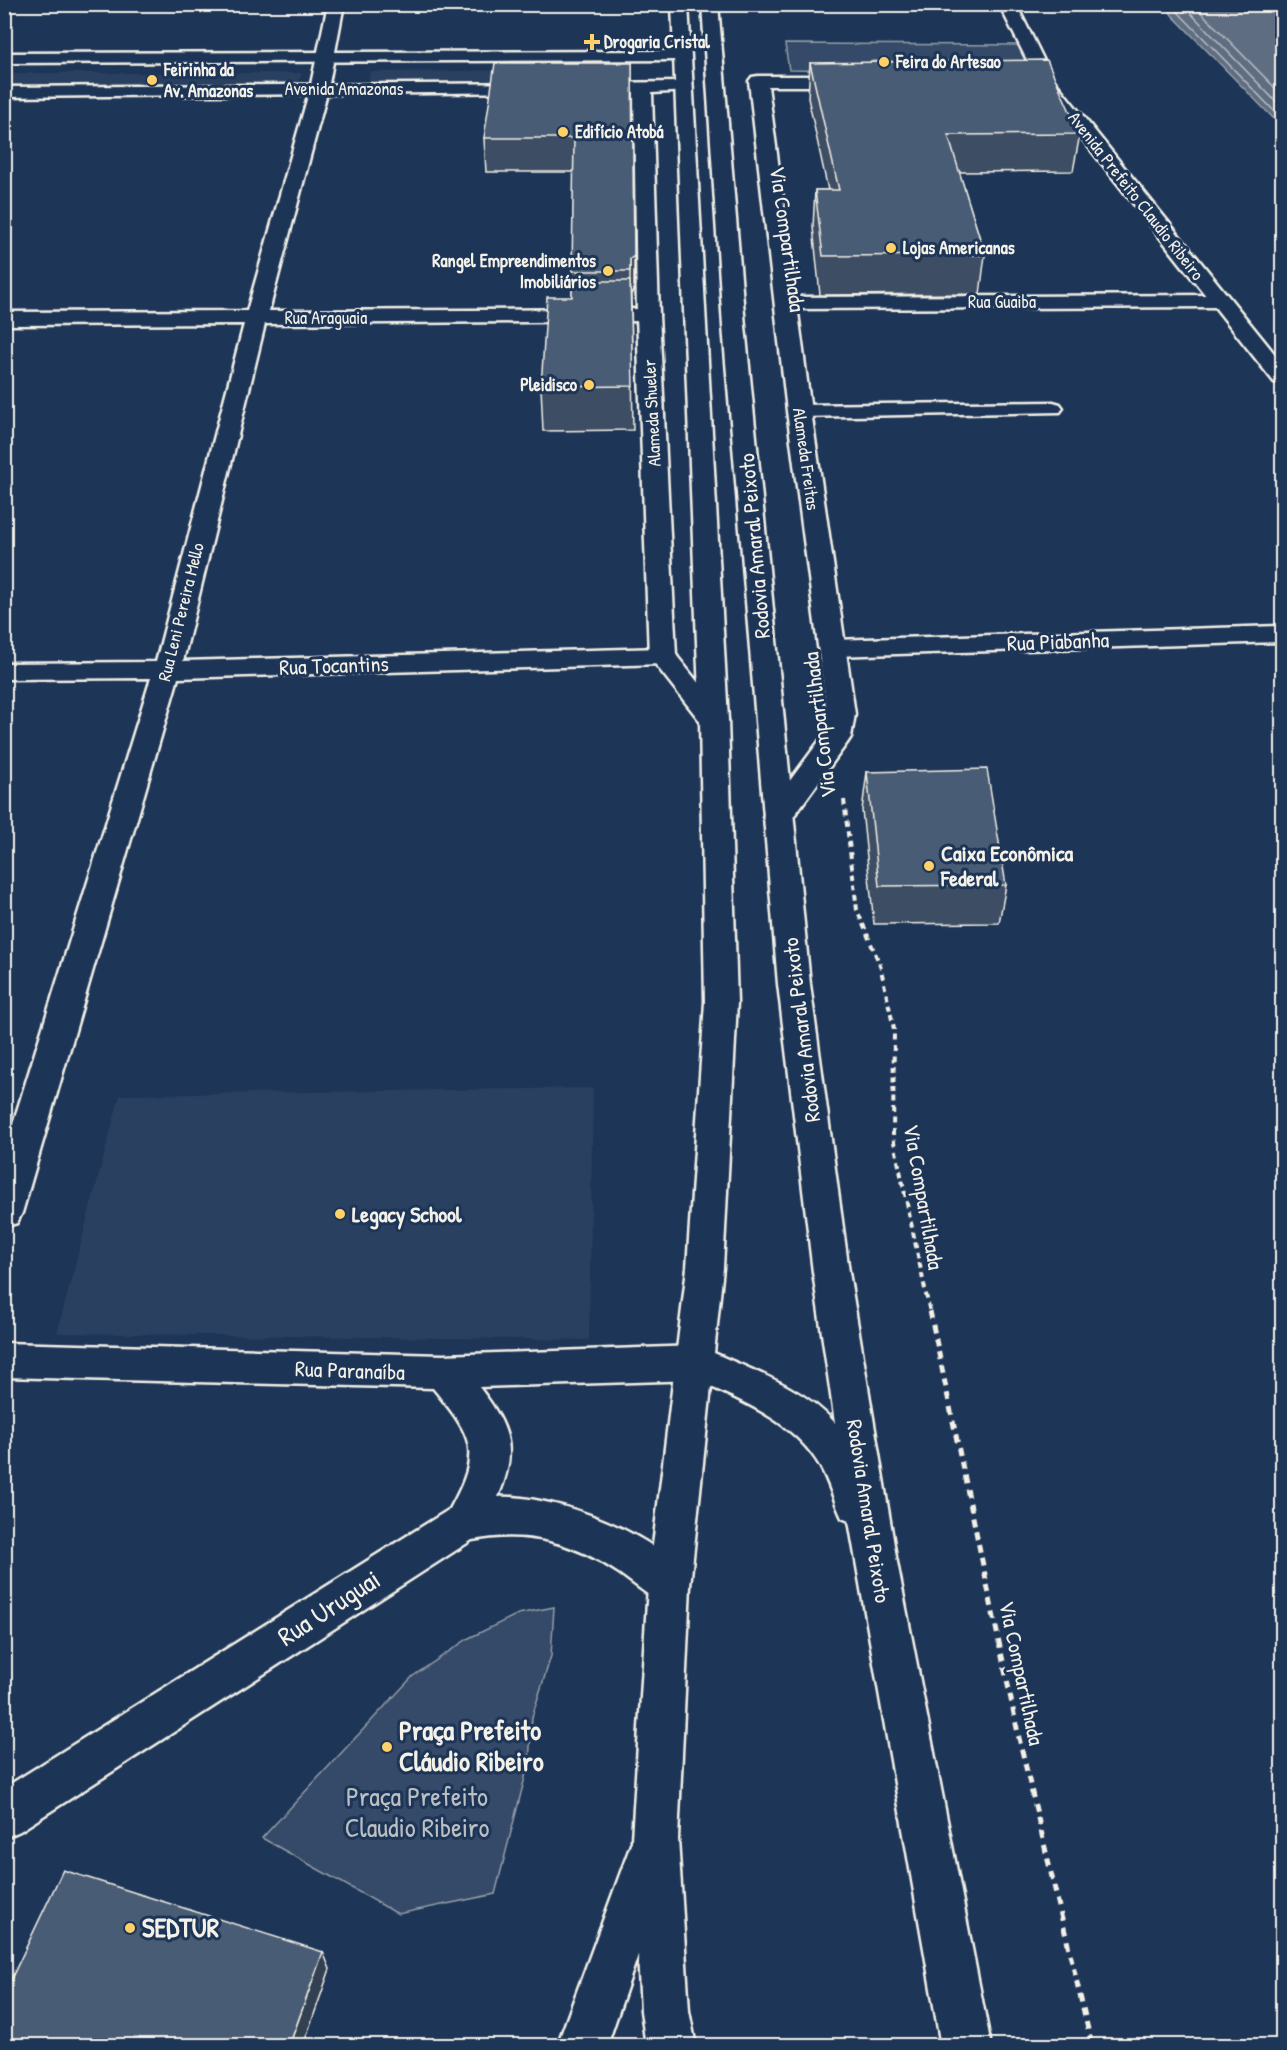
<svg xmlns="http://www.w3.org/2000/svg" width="1287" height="2050" viewBox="0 0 1287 2050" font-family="'Patrick Hand',sans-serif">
<rect width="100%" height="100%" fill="#1d3557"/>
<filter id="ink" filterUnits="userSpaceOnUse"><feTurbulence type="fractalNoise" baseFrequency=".0167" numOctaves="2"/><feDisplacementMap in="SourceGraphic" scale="12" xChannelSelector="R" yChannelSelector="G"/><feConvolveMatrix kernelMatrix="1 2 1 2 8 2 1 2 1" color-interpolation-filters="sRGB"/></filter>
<g filter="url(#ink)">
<g fill="#2a4060">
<polygon points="609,69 611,83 368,84 370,72"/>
<polygon points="4,73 302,73 296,87 5,88"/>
<polygon points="593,1088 589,1340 57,1333 120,1095"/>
</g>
<g fill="#354a67" stroke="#949ea8" stroke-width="1.5">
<polygon points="785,44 1026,45 1034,63 873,61 847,71 789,70"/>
<polygon points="554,1607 551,1656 532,1717 529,1762 495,1894 398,1914 262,1838 413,1676 469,1638 518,1614"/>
</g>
<polygon fill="#5e6d82" stroke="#9aa2ab" stroke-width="1.5" points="1166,5 1282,5 1282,127 1172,15"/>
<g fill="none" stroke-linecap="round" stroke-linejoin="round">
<g stroke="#b8bcbf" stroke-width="1.5">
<polyline points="1173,4 1178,12 1282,119"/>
<polyline points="1182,4 1282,108"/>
<polyline points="1193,4 1282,95"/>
</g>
<defs>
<polygon id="service" points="1053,402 1060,404 1063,408 1060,412 799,417 792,415 789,411 792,407 799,405"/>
<g id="minor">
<polygon points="328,4 344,4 328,89 269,311 648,309 656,310 659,315 656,320 648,321 265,324 183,661 663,648 673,650 677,656 673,662 663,664 178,678 22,1213 17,1223 4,1227 4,1153 151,678 4,679 4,663 156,662 244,324 4,325 4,312 247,311 310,89"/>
<polygon points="1219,295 1227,296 1230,301 1227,306 1219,307 786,309 778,308 775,303 778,298 786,297"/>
<polygon points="1282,626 1282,642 833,656 823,654 820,648 823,642 833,640"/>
</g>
<g id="tertiary">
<polygon points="999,4 1016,4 1053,79 1282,363 1282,384 1274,382 1039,84"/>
<polygon points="681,51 687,52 690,56 687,60 4,63 4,53"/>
<polygon points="758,76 854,76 860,77 863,81 860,85 854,86 768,86 811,411 855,714 851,737 847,743 788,824 778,827 768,824 763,817 823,736 827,714 787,411 749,81 752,77"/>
<polygon points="683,82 689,83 692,87 689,91 652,93 659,315 676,655 728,720 724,726 714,729 704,726 649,656 637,315 634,93 588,93 582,92 579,88 582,84 588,83"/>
<polygon points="537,83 543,84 546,88 543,92 4,97 4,87"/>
<path d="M4,1343L443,1355L696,1346L710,1351L715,1363L710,1375L696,1380L479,1387C510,1427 518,1450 498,1497C551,1494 668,1535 690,1586L684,1600L669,1606C650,1598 636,1585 619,1573C574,1542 527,1529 472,1540L20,1831L4,1838V1788L450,1509C482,1451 473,1437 433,1388L4,1377Z"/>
<polygon points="650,1829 666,1836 673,1852 607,2046 557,2046 634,1836"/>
</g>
<path id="trunk" d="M672,4H688L728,720L737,1002L723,1268L714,1353C756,1372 804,1388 835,1423L813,1272L778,984L723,326L702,4H718L745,326L810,984L849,1272L896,1557L991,2046H941L849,1521L842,1518C834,1501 829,1482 820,1466C797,1426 752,1405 711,1387L690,1586L678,1839L689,2011L696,2046H646L641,2011L632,1839L648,1586L687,1268L705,1002L700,720Z"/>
</defs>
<use href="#service" stroke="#f4f1e8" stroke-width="5"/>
<use href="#minor" stroke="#f4f1e8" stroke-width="5"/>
<use href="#tertiary" stroke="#f4f1e8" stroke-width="5"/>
<use href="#trunk" stroke="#f4f1e8" stroke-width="5"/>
<polyline stroke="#f4f1e8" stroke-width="4" stroke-dasharray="6 4.5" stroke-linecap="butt" points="844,800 857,910 880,965 894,1029 893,1137 930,1313"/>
<polyline stroke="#f4f1e8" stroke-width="5" stroke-dasharray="8 6" stroke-linecap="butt" points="930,1311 1019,1738 1092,2046"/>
<use href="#service" fill="#1d3557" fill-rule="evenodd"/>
<use href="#minor" fill="#1d3557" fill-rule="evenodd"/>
<use href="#tertiary" fill="#1d3557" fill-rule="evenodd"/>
<use href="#trunk" fill="#1d3557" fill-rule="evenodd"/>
</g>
<g fill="#3e4e64" stroke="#f4f1e8" stroke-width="1.5">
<polygon points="632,63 634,291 631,294 633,430 543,431 541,387 572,297 574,172 486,172 484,138"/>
<polygon points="810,63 1080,134 1073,171 959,172 985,255 980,294 820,295 813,227 815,190 828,190 808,98"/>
<polygon points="867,772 1006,885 999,923 874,924 862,810"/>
</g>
<g fill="#324051" stroke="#f4f1e8" stroke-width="1.5">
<polygon points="634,256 634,291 630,294 630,259"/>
<polygon points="323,1952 330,1969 303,2046 289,2046"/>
</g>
<g fill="#485b74" stroke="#f4f1e8" stroke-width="1.5">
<polygon points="1047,60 1080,134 948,135 985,255 823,256 815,190 839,190 810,63"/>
<polygon points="495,63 632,63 634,256 630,259 630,271 572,271 574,138 484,138"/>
<polygon points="572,281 630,281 633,386 541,387 547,297 572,297"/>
<polygon points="987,769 1006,885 879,886 867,772"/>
<polygon points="63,1870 323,1952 289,2046 4,2046 4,1994"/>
</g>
</g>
<g fill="#ffd166" stroke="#1d3557" stroke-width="2">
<path d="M589 33h6v6h6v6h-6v6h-6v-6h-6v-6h6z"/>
<circle cx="884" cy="62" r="6"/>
<circle cx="152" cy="80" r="6"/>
<circle cx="563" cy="132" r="6"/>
<circle cx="891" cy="248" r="6"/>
<circle cx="608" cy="271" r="6"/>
<circle cx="589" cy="385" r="6"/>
<circle cx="929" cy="866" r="6"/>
<circle cx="340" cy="1214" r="6"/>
<circle cx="387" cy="1747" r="6"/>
<circle cx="130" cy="1928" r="6"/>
</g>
<g text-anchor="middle" stroke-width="6" stroke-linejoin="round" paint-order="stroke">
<g font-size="18" font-weight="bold" fill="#f4f1e8" stroke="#1d3557" text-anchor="start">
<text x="604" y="48">Drogaria Cristal</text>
<text x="896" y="68">Feira do Artesao</text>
<text x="164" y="76">Feirinha da<tspan x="164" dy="21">Av. Amazonas</tspan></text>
<text x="575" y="138">Edifício Atobá</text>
<text x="903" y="254">Lojas Americanas</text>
<text x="596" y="267" text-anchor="end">Rangel Empreendimentos<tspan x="596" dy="21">Imobiliários</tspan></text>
<text x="577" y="391" text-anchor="end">Pleidisco</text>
</g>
<g font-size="18" fill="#f4f1e8" stroke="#1d3557">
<text x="344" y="95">Avenida Amazonas</text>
<text transform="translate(1136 196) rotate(52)" y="6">Avenida Prefeito Claudio Ribeiro</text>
<text x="1002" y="308">Rua Guaiba</text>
<text x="326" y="324">Rua Araguaia</text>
<text transform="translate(652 413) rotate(-93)" y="6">Alameda Shueler</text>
<text transform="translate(806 459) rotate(82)" y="6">Alameda Freitas</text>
<text transform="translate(181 612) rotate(-76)" y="6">Rua Leni Pereira Mello</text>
</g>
<g font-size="22" fill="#f4f1e8" stroke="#1d3557">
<text transform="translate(788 239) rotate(82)" y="8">Via Compartilhada</text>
<text transform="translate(754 546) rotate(-95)" y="8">Rodovia Amaral Peixoto</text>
<text transform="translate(1058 641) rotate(-2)" y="8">Rua Piabanha</text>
<text transform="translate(334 665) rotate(-2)" y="8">Rua Tocantins</text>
<text transform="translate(819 725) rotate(-97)" y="8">Via Compartilhada</text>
<text transform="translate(801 1030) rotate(-97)" y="8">Rodovia Amaral Peixoto</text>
<text transform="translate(924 1197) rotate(80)" y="8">Via Compartilhada</text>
<text transform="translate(350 1370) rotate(2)" y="8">Rua Paranaíba</text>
<text transform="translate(869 1511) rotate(81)" y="8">Rodovia Amaral Peixoto</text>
<text transform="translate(1022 1673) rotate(78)" y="8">Via Compartilhada</text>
</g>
<g font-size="22" font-weight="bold" fill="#f4f1e8" stroke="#1d3557" text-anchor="start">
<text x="941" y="861">Caixa Econômica<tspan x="941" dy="25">Federal</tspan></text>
<text x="352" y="1222">Legacy School</text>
</g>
<g font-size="27" fill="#f4f1e8" stroke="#1d3557">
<text transform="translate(329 1608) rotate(-33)" y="9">Rua Uruguai</text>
</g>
<g font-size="27" font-weight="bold" fill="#f4f1e8" stroke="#1d3557" text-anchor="start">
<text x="399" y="1740">Praça Prefeito<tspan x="399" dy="31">Cláudio Ribeiro</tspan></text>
<text x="142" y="1937">SEDTUR</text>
</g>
<g font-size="27" fill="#bbbfc1" stroke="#1d3557">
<text x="417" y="1806">Praça Prefeito<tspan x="417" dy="31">Claudio Ribeiro</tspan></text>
</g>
</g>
<rect width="1287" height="2050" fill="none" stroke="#1d3557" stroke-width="24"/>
<rect x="12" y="12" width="1263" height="2026" fill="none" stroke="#f4f1e8" stroke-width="2" filter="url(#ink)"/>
</svg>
